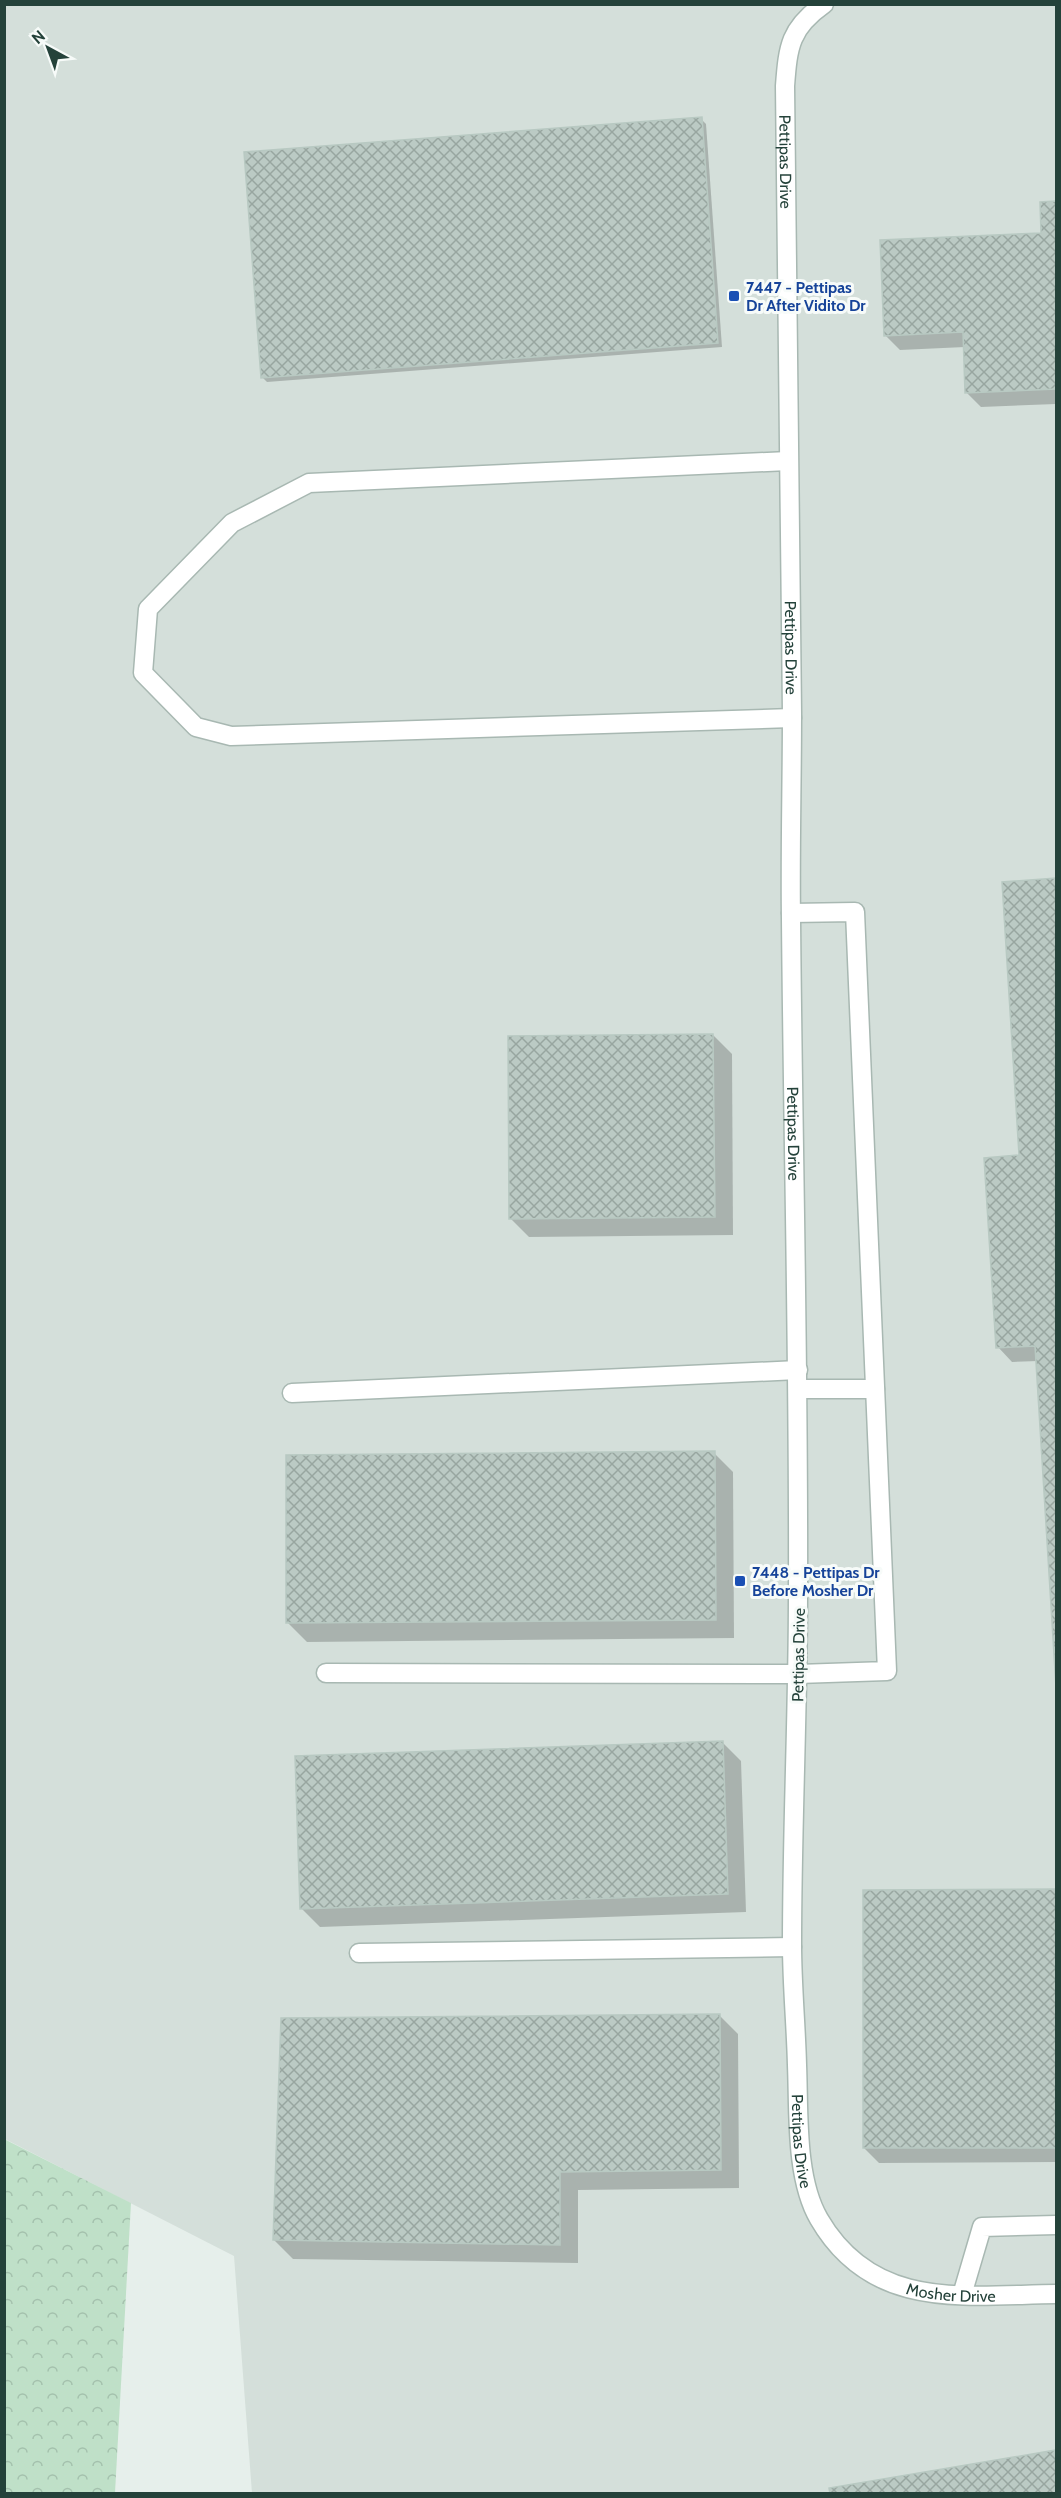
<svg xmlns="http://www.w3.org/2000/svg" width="1061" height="2498" viewBox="0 0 1061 2498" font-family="Cabin,sans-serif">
<defs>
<pattern id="forest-crowns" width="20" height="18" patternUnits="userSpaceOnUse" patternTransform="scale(1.5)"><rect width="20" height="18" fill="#bfe0c8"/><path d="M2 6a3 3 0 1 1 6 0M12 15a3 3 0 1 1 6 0" fill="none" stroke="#a4c1ad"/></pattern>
<pattern id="building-cross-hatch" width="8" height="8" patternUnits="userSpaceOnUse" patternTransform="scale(1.5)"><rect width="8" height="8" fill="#bbcac4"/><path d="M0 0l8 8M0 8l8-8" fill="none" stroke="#98a6a0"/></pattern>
</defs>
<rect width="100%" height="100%" fill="#e6efeb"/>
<polygon fill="#d4dfda" points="4,5 1056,5 1056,2493 252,2493 234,2256 5,2139"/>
<polygon fill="url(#forest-crowns)" points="4,2139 131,2203 115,2493 5,2493"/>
<g fill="#0003">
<polygon points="701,119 706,124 722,347 267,382 262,377"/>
<polygon points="1041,203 1056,203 1056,404 981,407 967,393 965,347 900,350 885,335 1042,234"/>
<polygon points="1056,880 1056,1663 1038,1361 1012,1362 998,1347 1021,1157 1003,883"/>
<polygon points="713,1035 732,1054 733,1235 529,1237 511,1219"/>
<polygon points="714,1453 733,1472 734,1638 307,1642 288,1623"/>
<polygon points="723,1743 741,1761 746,1912 320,1927 301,1908"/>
<polygon points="864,1891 1056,1891 1056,2162 879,2163 864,2148"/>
<polygon points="719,2015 738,2034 739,2188 578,2190 578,2263 293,2259 274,2240"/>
<polygon points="1056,2451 1056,2494 831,2494 831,2490"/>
</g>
<g fill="url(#building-cross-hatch)" stroke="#b8c9c2" stroke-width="1.5">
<polygon points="702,117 718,343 261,378 244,152"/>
<polygon points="1056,201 1056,389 965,393 963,332 884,336 880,240 1041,233 1040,202"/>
<polygon points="1056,878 1056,1687 1035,1346 996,1348 984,1158 1019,1155 1002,882"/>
<polygon points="713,1034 715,1217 509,1219 508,1036"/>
<polygon points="715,1451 716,1620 286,1623 286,1455"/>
<polygon points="723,1741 728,1894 300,1909 295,1756"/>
<polygon points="1056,1889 1056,2148 863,2148 863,1890"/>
<polygon points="720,2014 721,2170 560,2172 560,2245 273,2240 281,2018"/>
<polygon points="1056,2450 1056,2494 830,2494 829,2488"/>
</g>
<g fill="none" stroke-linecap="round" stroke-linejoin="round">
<defs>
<g id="lane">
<polyline points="788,461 309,483 232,523 148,609 143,673 196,727 231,736 792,718"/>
<polyline points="799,1389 875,1389"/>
<polyline points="292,1393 798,1370"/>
<polyline points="326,1673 798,1674 887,1671 855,912 791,913"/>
<polyline points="359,1953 792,1947"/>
<polyline points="962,2295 982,2227 1056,2225"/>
</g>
<g id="street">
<path id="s1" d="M824,4C790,28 788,46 785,86C787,295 790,504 792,713C792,782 790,850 791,919C793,1144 799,1369 798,1594C798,1711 792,1828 792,1944C792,1985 796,2025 797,2065C799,2111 795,2178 819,2219C873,2312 966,2295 1056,2294"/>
</g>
</defs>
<use href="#lane" stroke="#a8b8b2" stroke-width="21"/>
<use href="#street" stroke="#a8b8b2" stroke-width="21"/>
<use href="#lane" stroke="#fff" stroke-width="18"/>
<use href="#street" stroke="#fff" stroke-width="18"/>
</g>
<g fill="#1a4fb4" stroke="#f7fbf9" stroke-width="2">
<rect x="728" y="290" width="12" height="12" rx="3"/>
<rect x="734" y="1575" width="12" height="12" rx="3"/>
</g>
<g text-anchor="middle" stroke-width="6" stroke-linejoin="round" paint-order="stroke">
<g font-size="16" fill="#24423a" stroke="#f7fbf9">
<text dy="6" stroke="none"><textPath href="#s1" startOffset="171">Pettipas Drive</textPath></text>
<text dy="6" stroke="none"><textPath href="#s1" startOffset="657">Pettipas Drive</textPath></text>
<text dy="6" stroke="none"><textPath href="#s1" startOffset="1143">Pettipas Drive</textPath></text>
<text transform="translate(798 1655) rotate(-89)" y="6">Pettipas Drive</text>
<text dy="6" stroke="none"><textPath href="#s1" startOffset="2151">Pettipas Drive</textPath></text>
<text dy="6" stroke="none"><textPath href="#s1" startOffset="2391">Mosher Drive</textPath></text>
</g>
<g font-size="16" font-weight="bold" fill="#164399" stroke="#f7fbf9" text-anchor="start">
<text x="746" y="293">7447 - Pettipas<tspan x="746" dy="18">Dr After Vidito Dr</tspan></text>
<text x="752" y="1578">7448 - Pettipas Dr<tspan x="752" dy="18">Before Mosher Dr</tspan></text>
</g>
</g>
<rect width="1061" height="2498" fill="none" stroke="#24423a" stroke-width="12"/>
<g transform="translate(48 48) rotate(319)" stroke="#f7fbf9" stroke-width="4.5" paint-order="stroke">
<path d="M0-4.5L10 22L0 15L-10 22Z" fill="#24423a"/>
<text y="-9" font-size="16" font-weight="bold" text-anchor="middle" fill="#24423a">N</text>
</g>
</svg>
